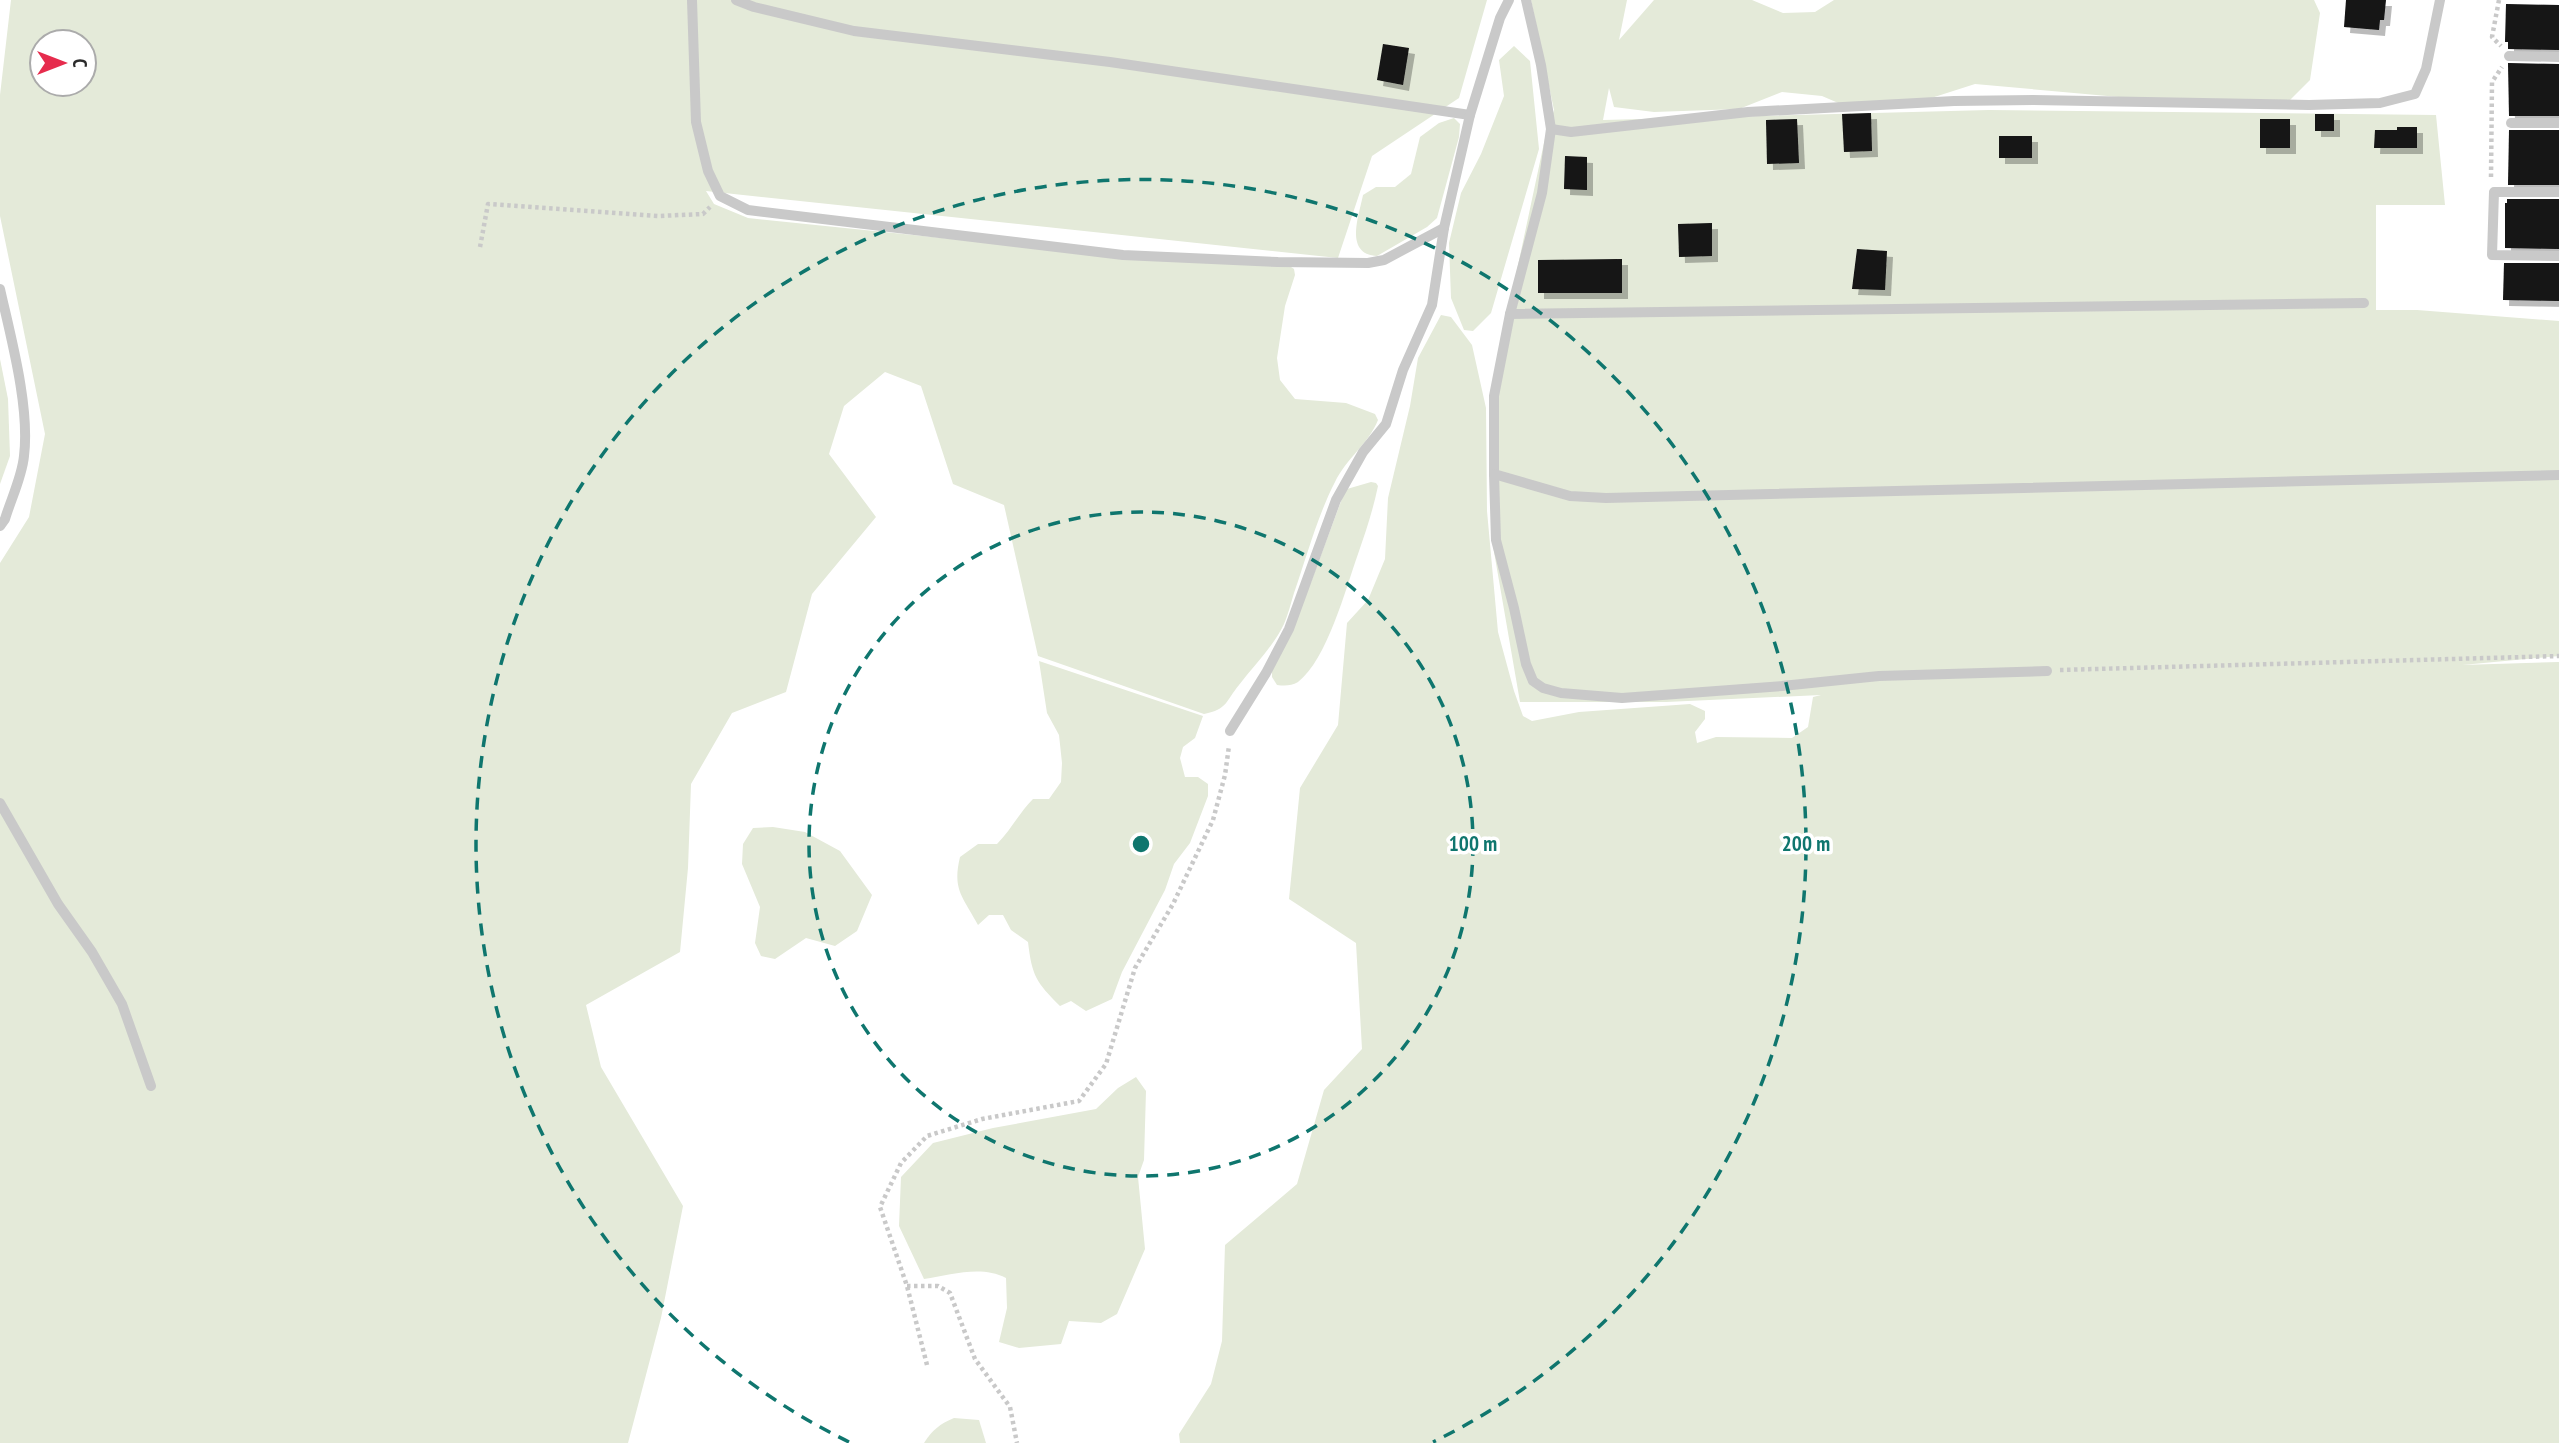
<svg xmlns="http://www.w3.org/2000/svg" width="2559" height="1443" viewBox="0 0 2559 1443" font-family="'PT Sans Narrow',sans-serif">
<defs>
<filter id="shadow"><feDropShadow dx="6" dy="6" stdDeviation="0" flood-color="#0004"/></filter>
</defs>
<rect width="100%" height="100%" fill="#fff"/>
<g fill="#e4ead9" fill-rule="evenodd">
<path d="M11,0H1487L1459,98L1372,156L1338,258L706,191L714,204L748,218L1166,261L1288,265L1294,269L1295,275L1285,306L1277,358L1280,380L1295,399L1346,403L1375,414L1378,420C1369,443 1346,459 1335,482C1317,517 1307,556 1294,593C1291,603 1288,615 1284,624C1273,647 1254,665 1239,685C1225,702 1228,709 1204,714L1038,656L1004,505L953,484L921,386L885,372L844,406L829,454L876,517L812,594L786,692L732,713L691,784L688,868L680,952L586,1005L601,1067L683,1206L661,1318L628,1443H0V563L29,517L45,434L0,216V95ZM42,42H84V84H42Z"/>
<polygon points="1531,0 1627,0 1619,40 1654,0 1752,0 1783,13 1815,12 1834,0 2314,0 2320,13 2310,80 2289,101 2141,99 1975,84 1925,100 1843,105 1822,96 1782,92 1739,109 1654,112 1614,107 1609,88 1603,120 1989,110 2436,115 2445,205 2376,205 2376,310 2417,310 2559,321 2559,656 2462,665 2559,662 2559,1443 1180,1443 1179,1434 1211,1384 1222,1341 1225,1245 1297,1184 1324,1090 1362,1049 1356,943 1289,899 1300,788 1338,725 1347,623 1368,600 1385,559 1388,498 1410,406 1418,358 1441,315 1451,317 1472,345 1486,408 1487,511 1498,632 1514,691 1523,716 1532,721 1579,712 1690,704 1705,711 1705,719 1695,732 1697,743 1716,737 1792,738 1808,727 1813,697 1821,695 1666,702 1520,702 1493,546 1489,402 1545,138 1554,110"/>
<polygon points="1514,46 1530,61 1539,149 1491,313 1473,331 1464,330 1451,298 1449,243 1461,193 1481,154 1504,96 1499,60"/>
<path d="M1454,118L1460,124L1459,137L1437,218L1427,227L1377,256C1344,254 1359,216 1363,195L1376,187H1395L1411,174L1420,137L1439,123Z"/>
<polygon points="0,359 8,399 10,456 0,484"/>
<path d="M1371,482L1376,483L1378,486C1373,510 1366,531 1358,554C1346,588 1327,660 1298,682C1291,686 1285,686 1277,685L1272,677V668L1311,582L1343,496L1347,489Z"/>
<path d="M1039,661L1203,716L1195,738L1183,747L1180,758L1185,777H1198L1208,784V796L1190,843L1174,864L1165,890L1122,972L1112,999L1086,1011L1071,1001L1060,1006C1036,982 1032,976 1028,942L1011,930L1003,915H989L978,925C963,897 952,890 960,857L978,844H997C1011,830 1019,813 1033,799H1049L1061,782L1062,763L1059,735L1047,713Z"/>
<polygon points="773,827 805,832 840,851 872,895 857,931 835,946 806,938 775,959 761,956 755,943 760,907 742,864 743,844 753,828"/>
<path d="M1136,1077L1146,1091L1144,1160L1138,1177L1145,1249L1117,1314L1101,1323L1069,1321L1061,1344L1019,1348L999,1342L1007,1308L1006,1278C981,1265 951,1275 924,1279L899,1226L901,1177L933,1143L993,1128L1096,1109L1118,1088Z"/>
<path d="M954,1418L979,1420L986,1443H924C932,1430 940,1424 954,1418Z"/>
</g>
<g fill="#131313" filter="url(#shadow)">
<polygon points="2346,0 2386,0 2384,20 2380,20 2379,30 2344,27"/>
<polygon points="2506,4 2559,5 2559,50 2508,49 2508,42 2505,42"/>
<polygon points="1383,44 1409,48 1403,85 1377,80"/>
<polygon points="2508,63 2559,64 2559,116 2509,116"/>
<polygon points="1871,113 1872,151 1844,152 1842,114"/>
<rect x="2315" y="114" width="19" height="17"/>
<polygon points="1797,119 1799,163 1767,164 1766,120"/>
<rect x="2260" y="119" width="30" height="29"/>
<polygon points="2397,127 2417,127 2417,148 2374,148 2375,130 2397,130"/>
<polygon points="2509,130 2559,130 2559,185 2508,185"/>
<rect x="1999" y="136" width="33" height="22"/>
<polygon points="1565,156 1587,157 1587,190 1564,189"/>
<polygon points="2507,199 2559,199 2559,249 2505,248 2505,203 2507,203"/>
<polygon points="1712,223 1712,256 1679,257 1678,224"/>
<polygon points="1857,249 1887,251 1885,290 1852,289"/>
<polygon points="1622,259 1622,293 1538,293 1538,260"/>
<polygon points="2504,263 2559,263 2559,301 2503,300"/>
</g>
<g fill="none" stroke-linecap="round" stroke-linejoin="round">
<g stroke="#c9c9c9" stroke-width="4.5" stroke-dasharray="3.5 3.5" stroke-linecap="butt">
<polyline points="2499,0 2492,37 2501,46"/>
<polyline points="2491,177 2492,82 2502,67"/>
<polyline points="480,247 488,204 659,216 703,214 710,207"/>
<polyline points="2060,670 2559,656"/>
<polyline points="907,1286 938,1286 950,1293 975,1359 1010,1407 1017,1443"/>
<polyline points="927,1365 907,1286 880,1207 901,1163 927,1136 982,1119 1079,1101 1106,1064 1135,968 1173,904 1213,820 1225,775 1229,746"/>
</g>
<g stroke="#c9c9c9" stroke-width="10">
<polyline points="692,0 696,122 708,171 720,196 748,210 1123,255 1278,262 1368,263 1384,260 1444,228"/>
<polyline points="736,0 754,7 854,31 1110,62 1470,115"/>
<polyline points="1526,0 1541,65 1551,129 1542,193 1510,314 1494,396 1494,474 1496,540 1514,608 1526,664 1533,681 1543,688 1561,693 1622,698 1782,686 1879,676 2047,671"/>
<polyline points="2509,56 2559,57"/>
<polyline points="2511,123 2559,123"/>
<polyline points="1551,129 1571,132 1748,112 1954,101 2033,100 2309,105 2380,103 2415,94 2426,69 2440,0"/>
<polyline points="2559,192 2494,192 2492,255 2559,256"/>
<path d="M0,289C11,338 30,407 24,456C22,477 11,499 5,519L0,526"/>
<polyline points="1510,314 2364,303"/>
<polyline points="1494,474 1570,496 1606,498 2559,475"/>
<polyline points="1230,731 1266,673 1289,629 1336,500 1363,452 1386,424 1403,370 1432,305 1444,228 1470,115 1500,18 1509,0"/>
<polyline points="0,803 58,904 92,952 122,1004 151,1086"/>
</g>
</g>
<g fill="none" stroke="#0f766e" stroke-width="3.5" stroke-dasharray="12 9">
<circle cx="1141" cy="844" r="332"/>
<path d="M849 1442A665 665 0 1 1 1433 1442"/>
</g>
<circle cx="1141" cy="844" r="10" fill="#0f766e" stroke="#fff" stroke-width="3.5"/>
<g font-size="21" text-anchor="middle" font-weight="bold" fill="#0f766e" stroke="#fff" stroke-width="7" stroke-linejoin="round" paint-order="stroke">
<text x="1473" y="851">100 m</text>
<text x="1806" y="851">200 m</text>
</g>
<g transform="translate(63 63) rotate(90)"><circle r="33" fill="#ffffff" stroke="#ababab" stroke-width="2"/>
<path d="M0-5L12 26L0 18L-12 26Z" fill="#e62c4d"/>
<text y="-10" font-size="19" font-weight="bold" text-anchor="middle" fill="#2c2c2c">С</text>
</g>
</svg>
